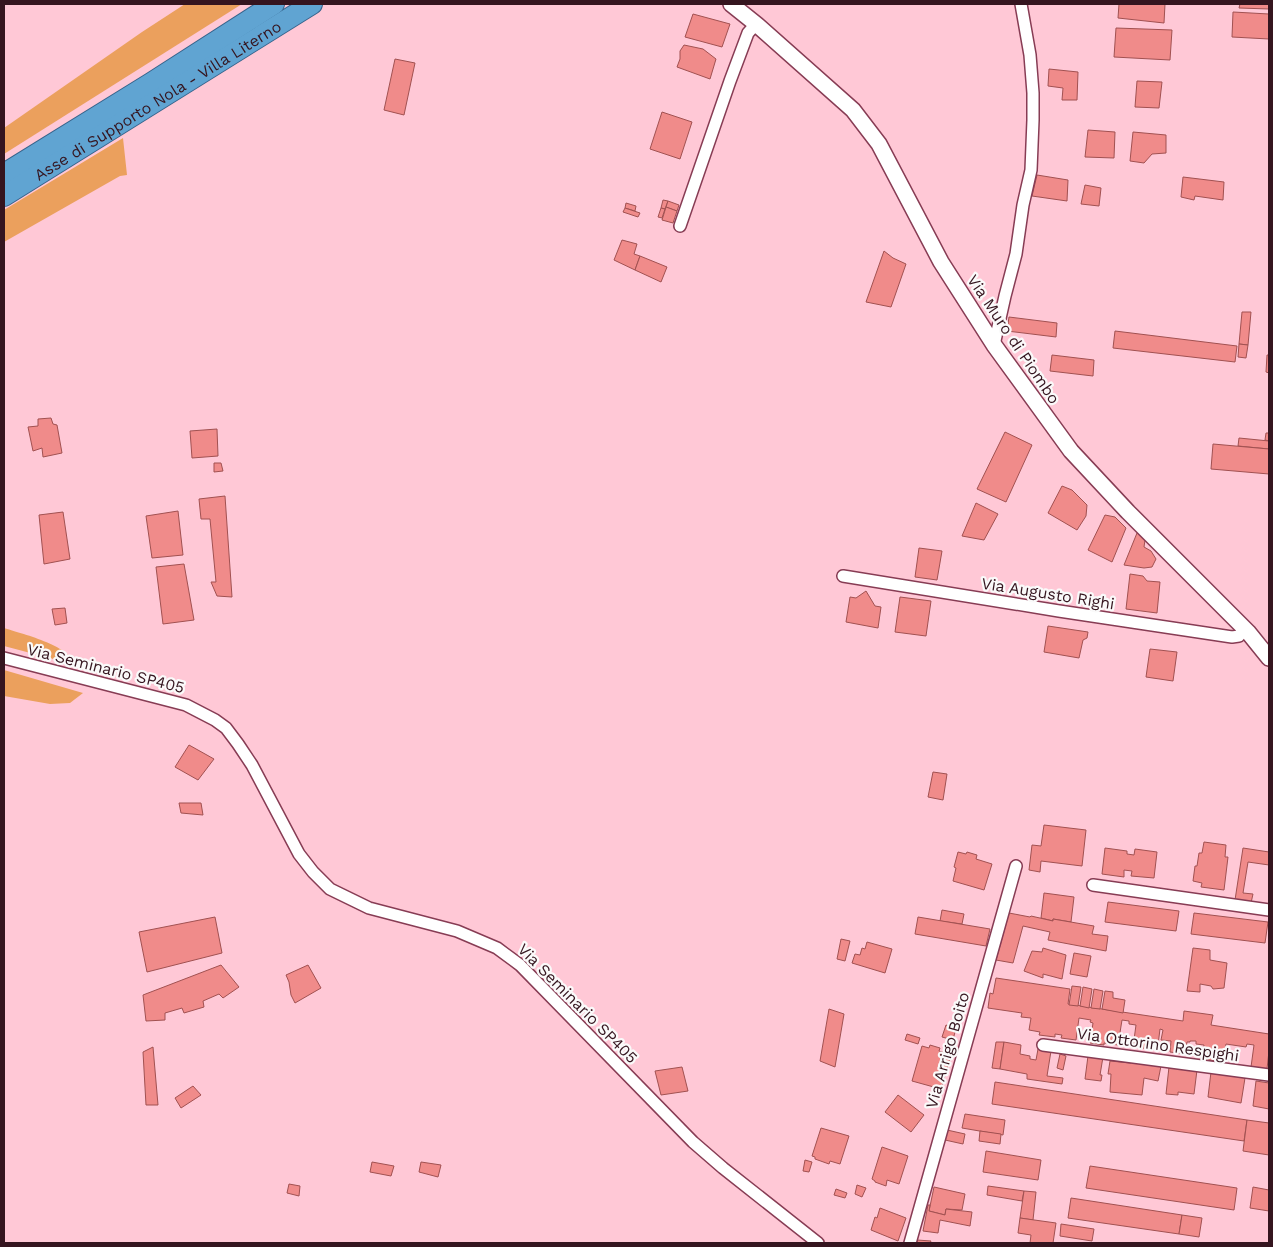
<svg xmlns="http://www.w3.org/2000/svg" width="1273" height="1247" viewBox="0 0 1273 1247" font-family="'Work Sans',sans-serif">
<rect width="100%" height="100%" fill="#ffc8d6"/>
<g fill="#eba05d">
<polygon points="185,4 242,4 4,154 4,128 142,32"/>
<polygon points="123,138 127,175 120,176 4,242 4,210"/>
<path d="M4,628C19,633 73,646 72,664L4,646Z"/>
<polygon points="4,670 83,693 70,703 50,704 4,696"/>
</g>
<g fill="#f08b8a" stroke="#a15151">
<polygon points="1119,4 1165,4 1164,23 1118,18"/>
<polygon points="1240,4 1269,4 1269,9 1239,8"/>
<polygon points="1233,12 1269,14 1269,39 1232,37"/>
<polygon points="693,14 730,24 722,47 685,37"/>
<polygon points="1116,28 1172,30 1170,60 1114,57"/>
<polygon points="684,45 703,49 716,59 710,79 677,67 680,59 680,51"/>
<polygon points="395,59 415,63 404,115 384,110"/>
<polygon points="1049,69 1078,72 1077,100 1062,100 1063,88 1048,86"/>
<polygon points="1137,81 1162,82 1159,108 1135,107"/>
<polygon points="662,112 692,122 680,159 650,149"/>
<polygon points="1088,130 1115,132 1114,158 1085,157"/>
<polygon points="1133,132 1166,135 1166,153 1152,154 1144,163 1130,161"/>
<polygon points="1037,175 1068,180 1067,201 1032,196"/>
<polygon points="1183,177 1224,182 1223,200 1195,196 1194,200 1181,197"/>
<polygon points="1085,185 1101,188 1099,206 1081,204"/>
<polygon points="663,200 668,201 665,209 661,208"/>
<polygon points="668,201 679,205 677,211 666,207"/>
<polygon points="626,203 636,206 635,211 625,208"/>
<polygon points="666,207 677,211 673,223 662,220"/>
<polygon points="625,208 640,213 638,217 623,212"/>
<polygon points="661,208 665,209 662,218 658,217"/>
<polygon points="622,240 637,244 634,254 640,256 635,270 614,260"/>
<polygon points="884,251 893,258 906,264 891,307 866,302"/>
<polygon points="640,256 667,267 661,282 635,270"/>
<polygon points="1242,312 1251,312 1248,345 1239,344"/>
<polygon points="1009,317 1057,323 1056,337 1007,331"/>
<polygon points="1115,331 1237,346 1235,362 1113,348"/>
<polygon points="1239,344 1248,345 1246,358 1238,357"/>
<polygon points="1052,355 1094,360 1093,376 1050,371"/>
<polygon points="1267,355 1269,355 1269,373 1266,372"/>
<polygon points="51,418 53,424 57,425 62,453 43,457 42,448 33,451 28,427 38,426 38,419"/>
<polygon points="217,429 218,456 192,458 190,431"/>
<polygon points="1005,432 1032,445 1006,502 977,489"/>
<polygon points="1266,433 1269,433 1269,441 1265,440"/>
<polygon points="1239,438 1269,441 1269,449 1238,446"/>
<polygon points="1213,444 1269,449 1269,474 1211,469"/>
<polygon points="214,463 221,463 223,471 214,472"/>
<polygon points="1062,486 1072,490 1087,505 1086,516 1077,530 1048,513"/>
<polygon points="225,496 232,597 217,596 211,582 216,582 210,519 201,519 199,499"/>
<polygon points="976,503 998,514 984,540 962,536"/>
<polygon points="178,511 183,555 152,558 146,516"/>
<polygon points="63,512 70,559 44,564 39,515"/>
<polygon points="1105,515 1115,517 1126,528 1112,562 1088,550"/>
<polygon points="1137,533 1145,540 1144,547 1151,551 1156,559 1152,567 1144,568 1124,565"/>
<polygon points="919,548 942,551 937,580 915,577"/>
<polygon points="184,564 194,620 163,624 156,567"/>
<polygon points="1130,574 1143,576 1147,581 1160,582 1157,613 1126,609"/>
<polygon points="866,591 875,606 881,607 878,628 846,622 850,597 856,598"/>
<polygon points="900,597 931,601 926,636 895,632"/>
<polygon points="65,608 67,623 55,625 52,609"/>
<polygon points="1048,626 1088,632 1087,638 1083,640 1079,658 1044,652"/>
<polygon points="1150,649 1177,652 1173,681 1146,677"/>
<polygon points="189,745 214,759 198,780 175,767"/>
<polygon points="933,772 947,774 943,800 928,797"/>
<polygon points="179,803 201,803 203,815 181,813"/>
<polygon points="1044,825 1086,830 1082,866 1041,861 1040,872 1029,870 1032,845 1041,846"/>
<polygon points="1204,842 1226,845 1225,857 1228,857 1224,890 1201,887 1202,883 1193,881 1195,866 1197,866 1199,853 1202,853"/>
<polygon points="1105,848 1127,851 1127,854 1134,855 1135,849 1157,852 1154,878 1131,876 1132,871 1124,870 1124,877 1102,874"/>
<polygon points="1243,848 1269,852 1269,865 1248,862 1243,893 1253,894 1251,903 1235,900"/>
<polygon points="958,852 966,854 967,852 977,855 976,859 992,864 984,890 953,881 956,868 954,867"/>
<polygon points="1044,893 1074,897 1071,922 1053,919 1053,921 1041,918"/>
<polygon points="1108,902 1179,911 1176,931 1105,922"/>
<polygon points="942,910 964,914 962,924 940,921"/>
<polygon points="1009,913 1030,917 1031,916 1053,921 1053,919 1094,926 1092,934 1108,936 1106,951 1048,940 1050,932 1023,926 1013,963 996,960"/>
<polygon points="1194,913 1268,922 1265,943 1191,934"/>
<polygon points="215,917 222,953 147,972 139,932"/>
<polygon points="918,917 990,929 986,946 915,934"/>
<polygon points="841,939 850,941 845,961 837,959"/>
<polygon points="867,942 892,949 885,973 852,963 855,954 860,955 862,948 865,949"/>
<polygon points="1043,948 1066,955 1062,979 1043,974 1043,978 1024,971 1032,951 1042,952"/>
<polygon points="1193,948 1210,950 1210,960 1227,963 1224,988 1213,989 1211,986 1200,984 1200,992 1187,991"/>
<polygon points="1074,953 1091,956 1087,977 1070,974"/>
<polygon points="221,965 239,987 223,998 219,994 203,1001 204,1007 184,1013 182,1008 165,1013 165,1020 146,1021 143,995"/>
<polygon points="308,965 321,988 295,1003 291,995 289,982 286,975"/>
<polygon points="996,978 1070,989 1068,1004 1183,1021 1184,1011 1213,1015 1211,1025 1269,1034 1269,1051 1267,1069 1251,1067 1254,1045 1247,1044 1246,1047 1226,1044 1223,1062 1202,1059 1204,1045 1196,1044 1196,1041 1190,1041 1190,1042 1187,1042 1185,1054 1170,1052 1171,1041 1161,1040 1163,1030 1160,1029 1158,1045 1152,1044 1152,1049 1133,1047 1136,1025 1129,1024 1129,1021 1122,1020 1118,1045 1104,1043 1104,1045 1090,1043 1093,1023 1090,1022 1091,1020 1079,1018 1076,1040 1061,1038 1062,1035 1055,1034 1055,1037 1039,1035 1040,1032 1029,1030 1031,1018 1021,1017 1022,1013 988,1008 990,993 993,994"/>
<polygon points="1072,986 1081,987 1078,1006 1069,1005"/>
<polygon points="1083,987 1092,989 1089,1008 1080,1006"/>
<polygon points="1094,989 1103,991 1100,1009 1091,1008"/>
<polygon points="1105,991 1113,992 1113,998 1125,1000 1123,1013 1102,1009"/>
<polygon points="829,1009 844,1014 835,1067 820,1061"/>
<polygon points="946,1025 956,1028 953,1040 942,1037"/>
<polygon points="907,1034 920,1038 918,1044 905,1040"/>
<polygon points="996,1042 1004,1042 1000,1069 992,1068"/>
<polygon points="1004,1042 1021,1045 1020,1054 1030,1056 1030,1059 1036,1060 1038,1049 1051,1051 1047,1076 1063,1078 1062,1084 1027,1079 1027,1074 1000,1069"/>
<polygon points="930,1045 940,1048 939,1051 951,1055 941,1089 912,1081 922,1046 929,1048"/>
<polygon points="153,1047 158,1105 146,1105 143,1052"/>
<polygon points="1060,1054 1066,1056 1063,1070 1057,1068"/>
<polygon points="1088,1056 1103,1057 1100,1075 1102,1075 1101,1081 1085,1079"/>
<polygon points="1110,1061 1131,1063 1131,1061 1161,1066 1158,1081 1144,1078 1142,1095 1110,1092 1111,1074 1108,1074"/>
<polygon points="682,1067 688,1091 661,1095 655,1071"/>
<polygon points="1169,1067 1197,1070 1194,1094 1178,1092 1178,1095 1166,1094"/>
<polygon points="1211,1072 1245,1078 1241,1103 1208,1097"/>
<polygon points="1256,1081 1269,1083 1269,1109 1253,1106"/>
<polygon points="995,1082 1247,1120 1244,1141 992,1104"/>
<polygon points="193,1086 201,1095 181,1108 175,1098"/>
<polygon points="898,1095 924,1115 911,1132 885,1112"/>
<polygon points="965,1114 1005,1120 1003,1135 962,1128"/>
<polygon points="1247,1120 1269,1123 1269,1155 1243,1151"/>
<polygon points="821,1128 849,1136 840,1164 830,1161 829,1164 815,1159 815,1157 812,1156"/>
<polygon points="947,1130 965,1134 963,1144 945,1140"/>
<polygon points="980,1131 1001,1134 1000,1144 979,1141"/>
<polygon points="882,1147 908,1156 899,1184 887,1180 886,1186 875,1182 875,1181 872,1179"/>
<polygon points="986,1151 1041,1160 1038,1180 983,1172"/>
<polygon points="805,1160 812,1162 809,1172 803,1171"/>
<polygon points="372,1162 394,1166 391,1176 370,1172"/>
<polygon points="421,1162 441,1165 438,1177 419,1172"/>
<polygon points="1090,1166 1237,1188 1234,1210 1086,1188"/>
<polygon points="289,1184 300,1186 299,1196 287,1193"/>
<polygon points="857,1185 866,1188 862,1197 855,1194"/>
<polygon points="988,1186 1024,1191 1022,1201 987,1195"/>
<polygon points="934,1187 965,1194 962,1210 946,1209 945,1215 929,1211"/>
<polygon points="1253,1187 1269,1190 1269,1211 1250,1208"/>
<polygon points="836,1189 847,1193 845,1198 834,1195"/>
<polygon points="1024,1191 1036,1192 1033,1220 1020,1218"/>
<polygon points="1071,1198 1182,1215 1179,1234 1068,1218"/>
<polygon points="928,1205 930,1205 929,1211 945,1215 946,1209 972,1212 970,1226 940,1220 938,1233 923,1231"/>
<polygon points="880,1208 906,1218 898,1241 871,1230 875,1217 877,1218"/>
<polygon points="1182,1215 1202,1218 1199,1237 1179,1234"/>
<polygon points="1020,1218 1056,1223 1053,1243 1030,1243 1031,1235 1018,1233"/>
<polygon points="1061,1224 1094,1229 1092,1241 1060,1236"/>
<polygon points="917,1240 931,1241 930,1243 917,1243"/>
</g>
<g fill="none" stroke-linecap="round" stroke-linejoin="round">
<defs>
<g id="minor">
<polyline points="680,226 730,81 748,33 756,24"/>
<polyline points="994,345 1005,296 1016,254 1023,205 1031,170 1033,120 1033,93 1030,55 1021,4"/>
<polyline points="843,576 1059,611 1232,637 1239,636 1244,628"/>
<polyline points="4,658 186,705 215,720 226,728 238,744 252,765 299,854 313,872 330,889 369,908 457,931 497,948 520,965 693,1142 723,1168 818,1243"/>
<polyline points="1093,885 1269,910"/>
<polyline points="1043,1045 1269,1075"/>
<polyline points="910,1243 1016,866"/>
</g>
<polyline id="tertiary" points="731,4 756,24 853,110 879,144 941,262 994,345 1071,451 1128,512 1248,632 1269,658"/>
<g id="trunk">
<polyline points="4,174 151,83 274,4"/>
<path id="s1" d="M4,196L312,4"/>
</g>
</defs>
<use href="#minor" stroke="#873c54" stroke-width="14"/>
<use href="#tertiary" stroke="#873c54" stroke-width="18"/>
<use href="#trunk" stroke="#37648c" stroke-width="22"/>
<use href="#minor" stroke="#fff" stroke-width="11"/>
<use href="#tertiary" stroke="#fff" stroke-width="15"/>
<use href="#trunk" stroke="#60a4d2" stroke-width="20"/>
</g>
<g text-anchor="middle" stroke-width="4.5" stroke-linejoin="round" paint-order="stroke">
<g font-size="16" fill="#35151f" stroke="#fafafa">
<text dy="6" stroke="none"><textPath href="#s1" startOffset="181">Asse di Supporto Nola - Villa Literno</textPath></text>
<text transform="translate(1014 339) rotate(56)" y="6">Via Muro di Piombo</text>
<text transform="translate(1048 593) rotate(9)" y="6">Via Augusto Righi</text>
<text transform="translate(106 668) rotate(14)" y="6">Via Seminario SP405</text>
<text transform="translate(578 1003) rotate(45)" y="6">Via Seminario SP405</text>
<text transform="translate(1158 1044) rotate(8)" y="6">Via Ottorino Respighi</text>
<text transform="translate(947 1050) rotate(-74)" y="6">Via Arrigo Boito</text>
</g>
</g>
<rect width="1273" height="1247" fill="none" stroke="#35151f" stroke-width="10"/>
</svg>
